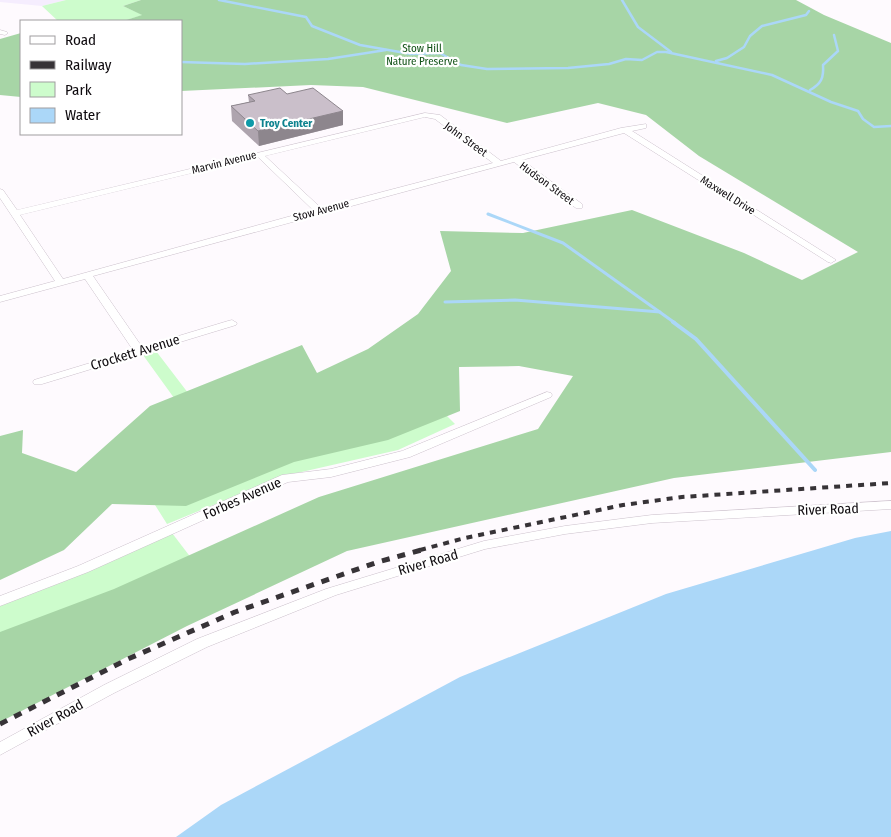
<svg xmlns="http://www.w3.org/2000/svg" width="891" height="837" viewBox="0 0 891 837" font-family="'Fira Sans Condensed',sans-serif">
<rect width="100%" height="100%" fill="#fefafe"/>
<polygon fill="#f5edfe" points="0,0 66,0 42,6 0,2"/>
<g fill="#cdfccc">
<polygon points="66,0 141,0 123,6 143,15 123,21 58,21 42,6"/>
<polygon points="156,351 211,423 397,366 455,424 398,450 284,476 167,524 121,451 195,427 143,355"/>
<polygon points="172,533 195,563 0,670 0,606"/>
</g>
<g fill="#a7d5a6">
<polygon points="141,0 796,0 824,15 891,43 891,452 674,478 347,551 187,626 0,722 0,632 114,589 319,497 538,429 573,376 519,366 459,367 460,411 388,440 294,462 186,506 112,504 64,550 0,580 0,436 23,430 22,453 76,472 150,406 302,345 317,373 368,349 418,314 451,271 440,231 523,233 632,210 744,253 802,280 858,252 699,156 646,115 598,103 507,123 363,87 311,85 181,91 181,21 123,21 142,15 123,6"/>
<polygon points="21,33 21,97 0,95 0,39"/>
</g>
<polygon fill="#abd7f8" points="891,531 891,837 176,837 221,805 460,677 666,594 855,538"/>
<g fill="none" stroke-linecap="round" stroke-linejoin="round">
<g stroke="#abd7f8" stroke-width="2.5">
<polyline points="219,0 306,17 312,26 360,45 411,54 440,53 461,65 487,69 568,68 609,64 626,59 642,60 657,52 666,52 772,75 831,102 858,111 863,119 874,127 891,126"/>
<polyline points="622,0 638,27 671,52"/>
<polyline points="716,61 727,58 744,47 750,36 762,26 806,15 809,11"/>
<polyline points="181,62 245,64 328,59 386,50"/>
<path d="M810,90C821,84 824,78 823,65L838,51L834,35"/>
</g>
<g stroke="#abd7f8" stroke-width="3">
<polyline points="488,214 563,243 675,323"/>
<polyline points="445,302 515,300 660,312"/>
</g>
<polyline stroke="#abd7f8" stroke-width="4" points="673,322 696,339 815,470"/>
<defs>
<g id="minor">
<polygon points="0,30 7,32 8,33 5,35 0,34"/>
<path d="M425,113L440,115L501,161L621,128L646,124V128L632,131L836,260L831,263L828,262L624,133L522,160L582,204V208H576L514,162L93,276L142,347L228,321L232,320L237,323L236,325L42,384H34L33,382L34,380L133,350L85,279L0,302V296L55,281L0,198V189L3,190L17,210ZM425,117L435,119L493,163L321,208L265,156ZM258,157L313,210L63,279L20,215Z"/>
<polygon points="547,392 551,393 552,395 551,397 410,457 331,477 288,482 88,572 0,606 0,596 78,566 282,475 331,469 402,451"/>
<polygon points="891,501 891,509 652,523 565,534 485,549 336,595 207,647 114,693 0,755 0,742 104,685 197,639 326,589 484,541 565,526 652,515"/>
</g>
</defs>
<use href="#minor" stroke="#ccc1cc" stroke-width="1"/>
<use href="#minor" fill="#fff" fill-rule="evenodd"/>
<polyline stroke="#373337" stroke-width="4" stroke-dasharray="6 6" stroke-linecap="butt" points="420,550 465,538 623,505 682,497 891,483"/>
<polyline stroke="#373337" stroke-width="5" stroke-dasharray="8 8" stroke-linecap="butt" points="0,724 128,659 235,612 378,562 425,549"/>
</g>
<polygon fill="#aea4ae" points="287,94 343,111 343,125 259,146 232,121 231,106 249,102 248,95"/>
<polygon fill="#8d868d" points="343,111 343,125 259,146 258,131"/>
<polygon fill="#cabfca" stroke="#8d868d" points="280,88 287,94 313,88 343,111 258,131 231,106 255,101 248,95"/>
<circle fill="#0f9aa8" stroke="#fff" stroke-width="2" cx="250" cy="123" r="5"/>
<g text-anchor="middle" stroke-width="4.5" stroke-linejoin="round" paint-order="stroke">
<g font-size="11" fill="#115217" stroke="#fff">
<text x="422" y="52">Stow Hill<tspan x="422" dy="13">Nature Preserve</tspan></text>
</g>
<g font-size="11" font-weight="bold" fill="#0d838f" stroke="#fff" text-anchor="start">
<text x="260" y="127">Troy Center</text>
</g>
<g font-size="11" fill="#0e0a0e" stroke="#fff">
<text transform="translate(466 139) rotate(36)" y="4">John Street</text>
<text transform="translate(224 162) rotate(-14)" y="4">Marvin Avenue</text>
<text transform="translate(547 183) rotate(36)" y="4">Hudson Street</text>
<text transform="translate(728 195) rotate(32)" y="4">Maxwell Drive</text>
<text transform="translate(321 210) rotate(-15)" y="4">Stow Avenue</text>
</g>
<g font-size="14" fill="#0e0a0e" stroke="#fff">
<text transform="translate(135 352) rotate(-17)" y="5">Crockett Avenue</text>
<text transform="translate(242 498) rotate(-24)" y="5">Forbes Avenue</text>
<text transform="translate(828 509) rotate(-2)" y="5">River Road</text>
<text transform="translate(428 562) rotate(-16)" y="5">River Road</text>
<text transform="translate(55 718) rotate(-29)" y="5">River Road</text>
</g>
</g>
<rect x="20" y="20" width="162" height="115" fill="#ffffff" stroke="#9f9d9f"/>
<rect x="30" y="36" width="25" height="8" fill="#ffffff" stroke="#9f9d9f"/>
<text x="65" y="45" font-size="15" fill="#0e0a0e">Road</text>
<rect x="30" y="61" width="25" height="8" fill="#373337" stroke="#9f9d9f"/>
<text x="65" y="70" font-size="15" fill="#0e0a0e">Railway</text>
<rect x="30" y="82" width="25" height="15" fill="#cdfccc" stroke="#9f9d9f"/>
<text x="65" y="95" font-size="15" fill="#0e0a0e">Park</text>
<rect x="30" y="108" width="25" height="15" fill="#abd7f8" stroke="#9f9d9f"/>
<text x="65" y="120" font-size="15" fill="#0e0a0e">Water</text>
</svg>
